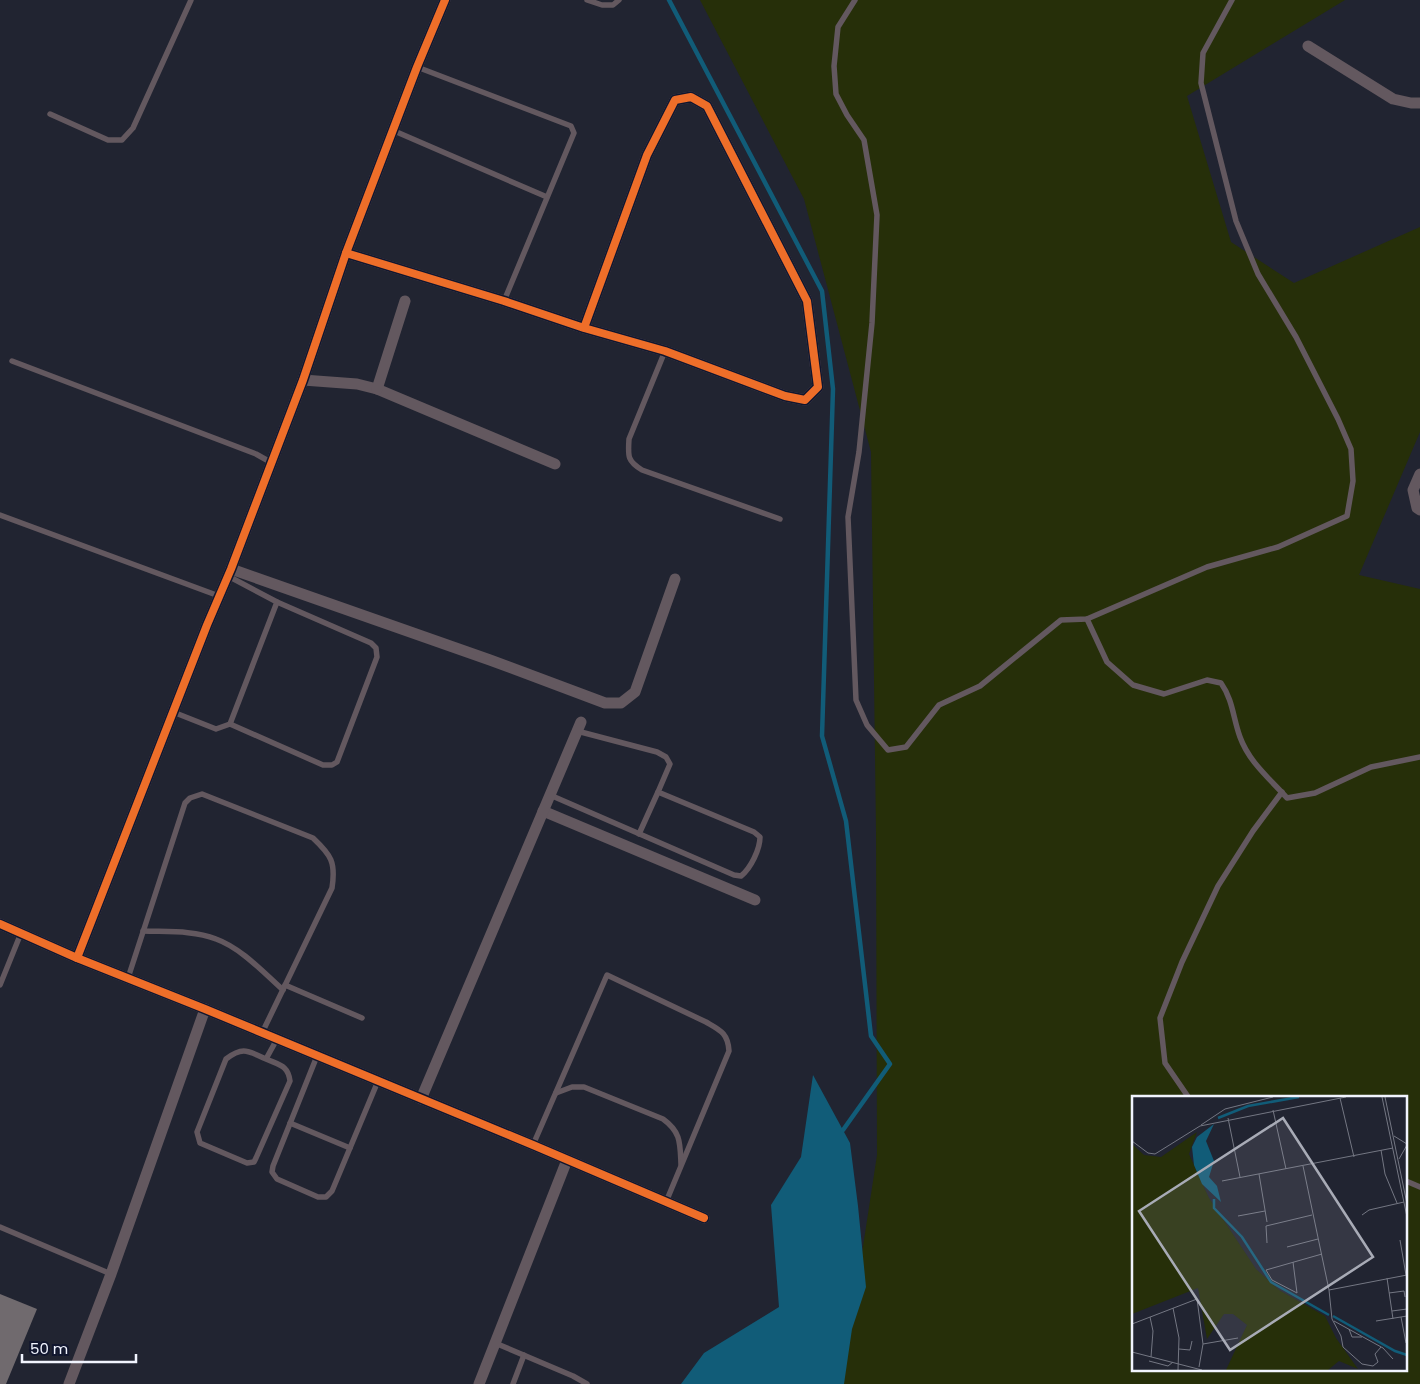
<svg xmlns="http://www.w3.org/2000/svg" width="1420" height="1384" viewBox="0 0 1420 1384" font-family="Poppins,sans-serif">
<rect width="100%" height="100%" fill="#212431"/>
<path fill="#262f09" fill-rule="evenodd" d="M700,0H1345L1187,96L1231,242L1294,283L1420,227V432L1359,575L1420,589V1384H842L877,1155L876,831L871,452L804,199ZM1134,1098H1406V1370H1134Z"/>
<polygon fill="#115c78" points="813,1075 850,1143 858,1206 866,1287 852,1329 844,1384 681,1384 704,1353 779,1307 771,1205 801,1157"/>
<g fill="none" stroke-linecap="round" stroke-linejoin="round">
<polyline stroke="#115c78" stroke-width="4.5" points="669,0 822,291 833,389 822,736 846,821 871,1036 890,1064 843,1130"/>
</g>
<polygon fill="#706a6e" points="0,1294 37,1309 6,1384 0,1384"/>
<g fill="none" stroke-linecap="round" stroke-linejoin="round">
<g stroke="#63585f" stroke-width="5.5">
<polyline points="587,0 602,5 613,5 619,0"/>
<polyline points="855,0 838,27 834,66 836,94 847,115 864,140 877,215 872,323 859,452 848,517 856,700 867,725 888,750 906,747 939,705 980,686 1061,620 1087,619 1207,567 1278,547 1347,516 1353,481 1351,449 1338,419 1296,337 1258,274 1236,221 1201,83 1203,53 1232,0"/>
<polyline points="417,67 571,126 574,133 504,301"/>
<polyline points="50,114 108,140 122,140 133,128 191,0"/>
<polyline points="392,130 547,197"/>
<path d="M665,351L629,439C628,456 627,461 642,470L780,519"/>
<polyline points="12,361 256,454 272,463"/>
<polyline points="0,515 219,596"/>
<polyline points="228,576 277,602 230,724"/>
<path d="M1087,619L1107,662L1133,685L1164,694L1207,680L1221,683C1233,700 1233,718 1240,737C1249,762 1270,779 1287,798L1315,793L1371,767L1420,757"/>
<polyline points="173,712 216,729 230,724 323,765 332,765 337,762 377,657 376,648 371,643 277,602"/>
<path d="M550,795L734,875L741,876C751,868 760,849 760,837L754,832L658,792L670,764L666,757L657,752L577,731"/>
<polyline points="639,834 658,792"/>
<path d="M143,931C167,932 193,930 216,939C241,948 263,972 283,990"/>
<path d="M128,978L185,803L190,798L202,794L313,838C331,855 336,862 332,888L262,1033"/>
<polyline points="0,985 21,933"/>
<polyline points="285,985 362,1018"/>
<polyline points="317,1056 273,1166 272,1172 277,1179 318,1197 326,1197 332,1191 378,1081"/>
<path d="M266,1059C279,1065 288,1065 290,1081L256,1158L254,1162L247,1163L200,1143L197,1132L226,1059C243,1046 248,1051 266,1059L277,1039"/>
<path d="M556,1093L572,1087H584L663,1119C681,1132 680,1143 681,1164"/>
<polyline points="1189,1098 1165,1063 1160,1018 1182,962 1218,886 1253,831 1282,792"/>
<polyline points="290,1123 350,1148"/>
<path d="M533,1145L607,975L706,1022C720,1030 728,1033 729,1051L666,1202"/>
<polyline points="1406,1181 1420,1187"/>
<polyline points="0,1227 111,1274"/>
<polyline points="495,1343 573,1376 587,1384"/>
<polyline points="513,1384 524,1355"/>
</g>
<g stroke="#63585f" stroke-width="11">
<polyline points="1308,46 1393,99 1411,103 1420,103"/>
<polyline points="346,253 504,301 584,328 665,351 785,396 805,400 818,387 807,301 707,106 691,97 675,100 647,155 584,328"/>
<polyline points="303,380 357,384 377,389 555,464"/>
<polyline points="377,389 405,301"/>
<polyline points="1420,474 1413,490 1417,508 1420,510"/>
<polyline points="231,569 490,660 605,703 621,703 635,692 675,579"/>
<polyline points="543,811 755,900"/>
<polyline points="0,924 77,958 205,1009 533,1145 704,1218"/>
<polyline points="77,958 207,625 231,569 303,380 346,253 417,67 445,0"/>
<polyline points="421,1099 581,722"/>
<polyline points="69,1384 111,1274 205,1009"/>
<polyline points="479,1384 567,1160"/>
</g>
<defs>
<g id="cycleway">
<polyline points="346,253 504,301 584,328 665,351 785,396 805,400 818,387 807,301 707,106 691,97 675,100 647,155 584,328"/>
<polyline points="0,924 77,958 205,1009 533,1145 704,1218"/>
<polyline points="77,958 207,625 231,569 303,380 346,253 417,67 445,0"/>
</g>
</defs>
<use href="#cycleway" stroke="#11162e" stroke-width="11"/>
<use href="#cycleway" stroke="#ee6e29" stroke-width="8"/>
</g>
<g transform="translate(1132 1096)">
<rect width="275" height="275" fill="#212431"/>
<path d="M65,36L57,58L77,102L124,173L147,194L193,220L204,242L226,273L207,265L196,274H94L115,229L101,218H92L75,243L66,192L0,218V48L12,59L29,61Z" fill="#262f09"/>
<path d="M82,28L74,45L82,65L77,81L85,90L89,106L70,88L62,69L60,51L65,41Z" fill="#115c78"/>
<path fill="none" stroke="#115c78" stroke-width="2.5" d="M86,22L116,10L167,1M82,103V112L110,141L139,186L197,219M201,220L263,255L275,259"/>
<path fill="none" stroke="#747783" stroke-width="1" d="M250,1L275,121M253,1L275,108M208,2L222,61M141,14L154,73M96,22L108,81M69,29L93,13L141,1M262,40L275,48M0,45L16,57L23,58L68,30L214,1M249,54L253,78L265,107M267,63L275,49M171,70L197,194L275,179M127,78L135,126M90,85L261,52M230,119L237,114L272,106M106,120L133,115M268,144L274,179M135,147L134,130L180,119M155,151L186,143M161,166L165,197L140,184L134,174L190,158M255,182L261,223M197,194L200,223L209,240L211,251L230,268L241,270L246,266L243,258L249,251M257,197L272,195L273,201M41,212L47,242L46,274M260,215L275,213M18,221L21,235L19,261M269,221L274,247M202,225L251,252L261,263M244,225L275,220M0,228L65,203L71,248L67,271M217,233L220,241H230M71,248L106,242M47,253L58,254L60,245M0,256L70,274M17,265L36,270L41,266"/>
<path fill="#a8abb6" fill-opacity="0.15" stroke="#a8abb6" stroke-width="2.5" d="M151,22L241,161L98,254L7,115Z"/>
<rect width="275" height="275" fill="none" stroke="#f1f4fe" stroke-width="2.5"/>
</g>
<path d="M22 1354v8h114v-8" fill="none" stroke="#f1f4fe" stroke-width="2.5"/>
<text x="30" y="1354" font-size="15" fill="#f1f4fe" stroke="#11162e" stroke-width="4" paint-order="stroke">50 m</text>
</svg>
